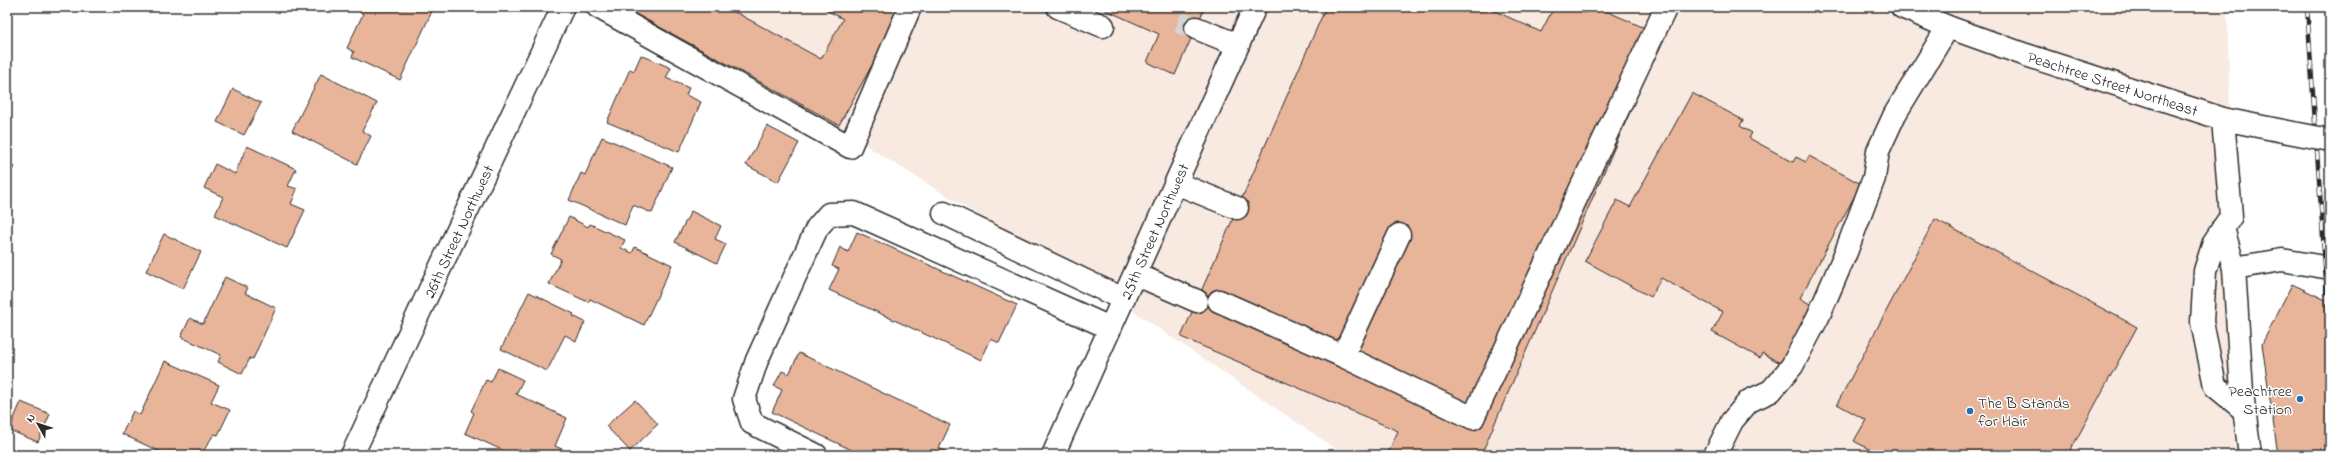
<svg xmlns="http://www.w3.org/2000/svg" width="2337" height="462" viewBox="0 0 2337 462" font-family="'Indie Flower',sans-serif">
<rect width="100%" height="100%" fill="#fff"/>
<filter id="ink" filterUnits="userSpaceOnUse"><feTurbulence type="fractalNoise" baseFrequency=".025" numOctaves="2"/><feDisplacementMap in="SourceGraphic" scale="8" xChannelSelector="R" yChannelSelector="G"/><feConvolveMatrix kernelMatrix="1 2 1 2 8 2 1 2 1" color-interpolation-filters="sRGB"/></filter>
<g filter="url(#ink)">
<polygon fill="#f8e9e1" points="641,7 2227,7 2240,455 1345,455 1124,305"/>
<g fill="#e8b59a" stroke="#2b2b2b">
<polygon points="358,7 428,7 433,9 400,80 352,57 354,52 347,48 363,14 356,10"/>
<polygon points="638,7 726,7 821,59 843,19 821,7 904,7 839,125 634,13"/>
<polygon points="1099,7 1205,7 1175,75 1147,62 1159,34"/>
<polygon points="1326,7 1486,7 1541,32 1554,7 1568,7 1585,13 1588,7 1597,7 1663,36 1481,455 1387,455 1398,431 1181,337"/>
<polygon points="641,55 671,68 666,78 689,88 686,95 701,102 679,152 607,122 630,69 634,71"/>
<polygon points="321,74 377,103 362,131 371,136 357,164 292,131"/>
<polygon points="233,89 261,103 244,135 217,122"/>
<polygon points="1692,93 1743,120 1740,126 1752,133 1749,138 1793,162 1796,157 1806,162 1809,156 1861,184 1800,298 1813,306 1782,364 1762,353 1760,358 1712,332 1723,312 1661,278 1651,297 1585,261 1617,200 1630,207"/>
<polygon points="767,126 799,143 778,182 746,165"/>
<polygon points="602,137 672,167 652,213 633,205 625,225 569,200 581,173 585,175"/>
<polygon points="247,146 296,169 288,186 297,189 291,204 305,210 287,248 215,215 223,197 204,188 215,164 235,174"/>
<polygon points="7,163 14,167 7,177"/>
<polygon points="691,211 721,226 715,239 726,244 717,263 675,242"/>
<polygon points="569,217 588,227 590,224 625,240 621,248 632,253 635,247 672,265 644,325 590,299 588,302 549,284 561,259 551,254"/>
<polygon points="1935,219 2137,327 2068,455 1880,455 1854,441 1866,420 1837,404"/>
<polygon points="857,232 1017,305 999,343 991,339 981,360 829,290 839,269 832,266 840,247 848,252"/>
<polygon points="164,234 201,252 183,289 146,271"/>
<polygon points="225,277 248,288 245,293 276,308 253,359 250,358 242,374 218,362 221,355 181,337 190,318 203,324"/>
<polygon points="2292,284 2330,302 2330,455 2278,455 2262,344"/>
<polygon points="529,292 574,314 573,316 585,322 576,341 565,335 547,371 501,349"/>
<polygon points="799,353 950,425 939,448 948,453 947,455 862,455 772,412 782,390 774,386 782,371 789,374"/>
<polygon points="165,361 219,385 211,402 230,410 218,435 214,434 201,455 167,455 122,434 133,411 140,415"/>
<polygon points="498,368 523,380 516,394 567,418 555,446 564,450 562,455 513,455 465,433 474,413 471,411 486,380 491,382"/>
<polygon points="635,400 658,424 630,451 606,426"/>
<polygon points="21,402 50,414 38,442 9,430"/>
</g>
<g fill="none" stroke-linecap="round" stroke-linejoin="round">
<polyline stroke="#d5d5d5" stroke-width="22" stroke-dasharray="22 11" stroke-linecap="butt" points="1178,22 1196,28"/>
<defs>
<g id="minor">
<polyline points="598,7 850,147 910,7"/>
<polyline points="1058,7 1103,26"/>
<polyline points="1196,28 1238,45"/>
<polyline points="2223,119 2231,216 2214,242 2205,271 2202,322 2215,386 2244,410"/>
<polyline points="1176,183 1237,208"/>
<polyline points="944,213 1123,299"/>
<polyline points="2223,228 2234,268 2242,392 2250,455"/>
<polyline points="2234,268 2282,260 2330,268"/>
<polyline points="1135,274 1197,301"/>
<polyline points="1219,301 1343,356 1473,418 1666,7"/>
<polyline points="1343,356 1399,235"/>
<polyline points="352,455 563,7"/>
<polyline points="816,455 752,423 744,399 757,360 817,228 829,214 854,213 1110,328"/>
<polyline points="1053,455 1255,7"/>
<polyline points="1715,455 1732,421 1749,401 1771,391 1792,366 1818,317 1846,252 1874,178 1878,151 1895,114 1948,27"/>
</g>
<polyline id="highway" points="1902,7 1948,27 2026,55 2223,119 2283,131"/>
</defs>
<use href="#minor" stroke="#2b2b2b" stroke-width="25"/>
<use href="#highway" stroke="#2b2b2b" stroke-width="25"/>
<use href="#minor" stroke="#fff" stroke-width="22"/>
<use href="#highway" stroke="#fff" stroke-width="22"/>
<defs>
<polyline id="rail" points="2307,7 2330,338"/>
</defs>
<use href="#rail" stroke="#2b2b2b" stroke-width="4.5"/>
<use href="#rail" stroke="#fff" stroke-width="3" stroke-dasharray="9" stroke-linecap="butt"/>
<defs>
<polyline id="major-bridge" points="2283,131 2330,140"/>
</defs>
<use href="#major-bridge" stroke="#2b2b2b" stroke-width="25" stroke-linecap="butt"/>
<use href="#major-bridge" stroke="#fff" stroke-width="22"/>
</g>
</g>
<g fill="#1f6fb2" stroke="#fff" stroke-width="1.5">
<circle cx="2300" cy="399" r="4"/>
<circle cx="1970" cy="411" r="4"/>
</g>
<g text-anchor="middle" stroke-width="3" stroke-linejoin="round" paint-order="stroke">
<g font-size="16" fill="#2b2b2b" stroke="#fff">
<text transform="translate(2113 83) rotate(18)" y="6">Peachtree Street Northeast</text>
<text transform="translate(458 231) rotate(-65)" y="6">26th Street Northwest</text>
<text transform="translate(1154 231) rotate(-66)" y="6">25th Street Northwest</text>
</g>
<g font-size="16" fill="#2b2b2b" stroke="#fff" text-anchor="end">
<text x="2292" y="396">Peachtree<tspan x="2292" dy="18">Station</tspan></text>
<text x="1978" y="408" text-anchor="start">The B Stands<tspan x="1978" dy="18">for Hair</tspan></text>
</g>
</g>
<rect width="2337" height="462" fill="none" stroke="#fff" stroke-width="24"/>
<rect x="12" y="12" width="2313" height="438" fill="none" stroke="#2b2b2b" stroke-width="1.5" filter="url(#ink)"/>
<g transform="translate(38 424) rotate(309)" stroke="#ffffff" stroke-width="3" paint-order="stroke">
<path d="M0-3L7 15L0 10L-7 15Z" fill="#2b2b2b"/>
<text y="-6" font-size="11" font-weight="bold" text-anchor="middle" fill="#2b2b2b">N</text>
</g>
</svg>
